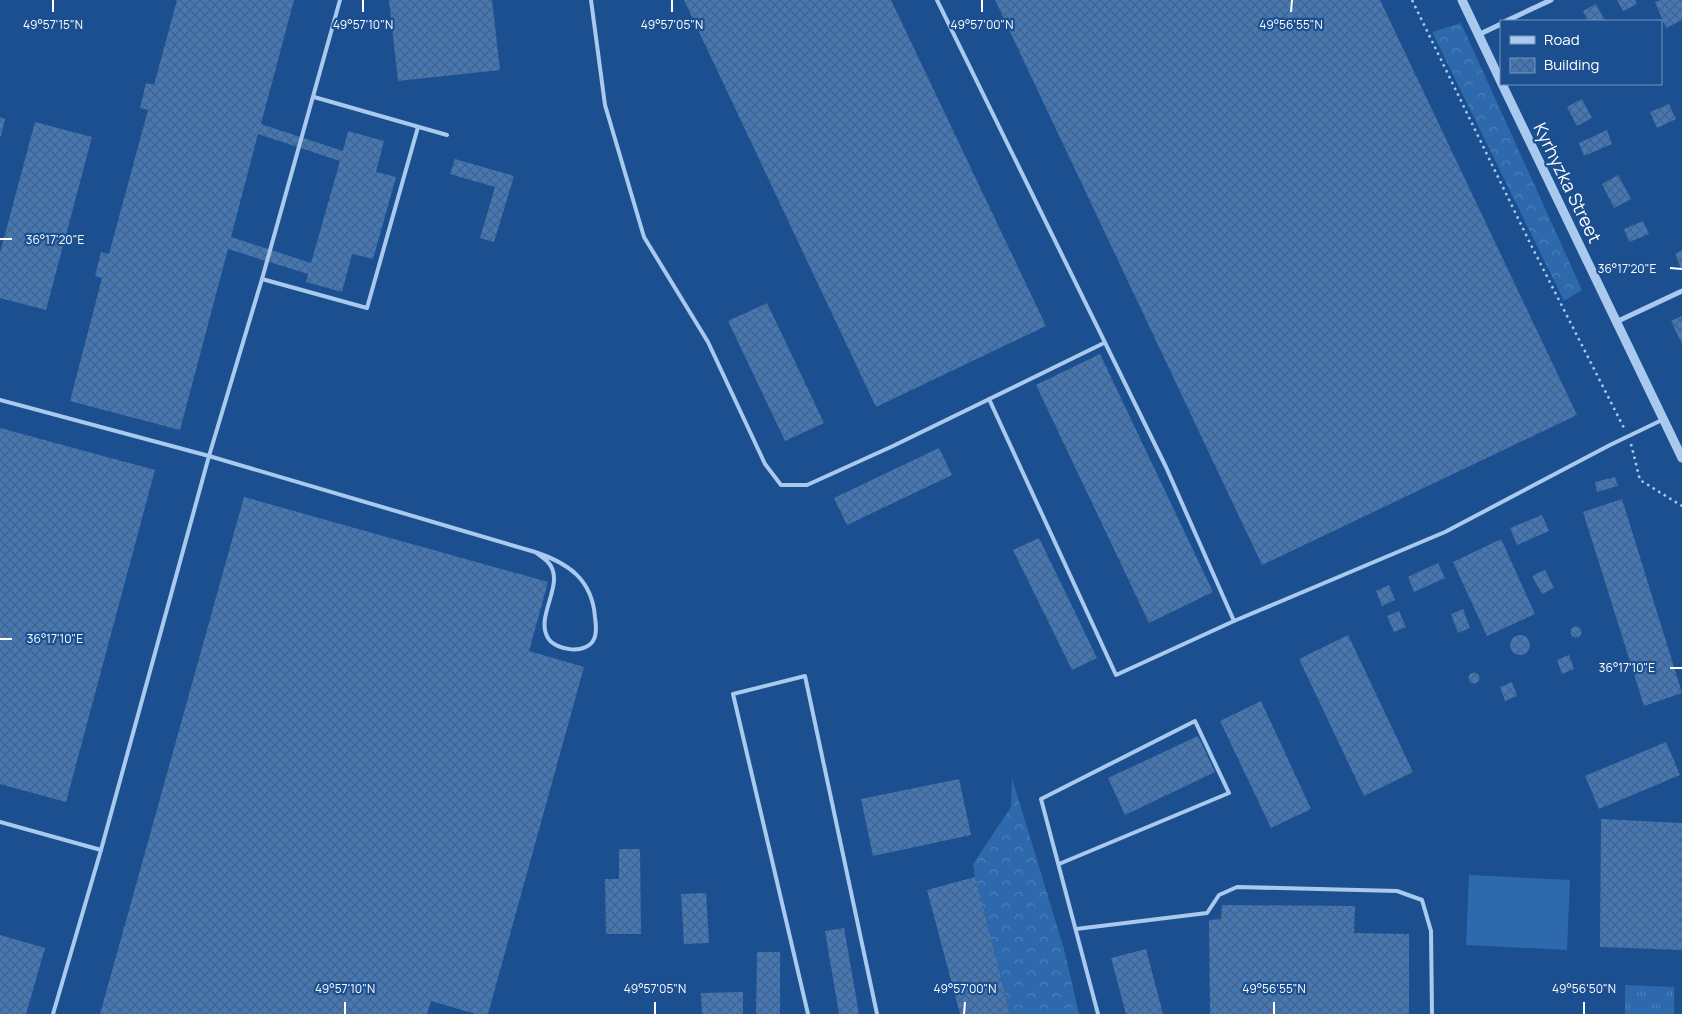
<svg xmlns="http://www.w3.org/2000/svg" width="1682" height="1014" viewBox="0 0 1682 1014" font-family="Manrope,sans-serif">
<defs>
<pattern id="grass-tufts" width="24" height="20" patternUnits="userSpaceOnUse" patternTransform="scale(1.25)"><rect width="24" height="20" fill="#2e69ad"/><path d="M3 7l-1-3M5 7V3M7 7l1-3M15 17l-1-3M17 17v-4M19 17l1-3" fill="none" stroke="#4d80b9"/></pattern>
<pattern id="forest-crowns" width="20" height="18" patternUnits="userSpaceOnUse" patternTransform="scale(1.25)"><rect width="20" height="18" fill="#2e69ad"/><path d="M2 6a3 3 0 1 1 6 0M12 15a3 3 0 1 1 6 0" fill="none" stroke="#4d80b9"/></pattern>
<pattern id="building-cross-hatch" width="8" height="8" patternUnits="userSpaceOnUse" patternTransform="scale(1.25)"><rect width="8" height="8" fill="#4478b7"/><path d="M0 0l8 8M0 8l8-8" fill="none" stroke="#486282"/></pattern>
</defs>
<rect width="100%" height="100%" fill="#1b4f8f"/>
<polygon fill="url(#grass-tufts)" points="1625,985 1674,987 1674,1014 1625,1014"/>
<g fill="url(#forest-crowns)">
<polygon points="1461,23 1582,290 1564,301 1432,32"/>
<polygon points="1012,778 1064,949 1079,1014 1010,1014 975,877 973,864 1011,807"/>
</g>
<polygon fill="#2e69ad" points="1469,875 1570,880 1567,950 1466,945"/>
<g fill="url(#building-cross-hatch)" fill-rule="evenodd">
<path d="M177,0H294L261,124L343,151L348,131L384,141L376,172L396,177L373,259L352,254L342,292L306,282L308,274L228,249L180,430L70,401L102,278L95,276L101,252L109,254L148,110L140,108L146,83L154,85ZM258,134L340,161L311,263L231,237Z"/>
<polygon points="389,0 492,0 500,70 398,81"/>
<polygon points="684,0 891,0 1046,326 876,407"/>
<polygon points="995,0 1380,0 1577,415 1262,565"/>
<polygon points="1617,0 1635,0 1637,4 1623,11"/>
<polygon points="1660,0 1682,0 1682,20 1666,28 1655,2"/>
<polygon points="1596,4 1605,21 1588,21 1583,11"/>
<polygon points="1582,99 1592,118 1577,126 1567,107"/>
<polygon points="1669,104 1676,119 1657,128 1650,112"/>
<polygon points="0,117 5,119 1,136 0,136"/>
<polygon points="35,122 92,137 46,310 0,298 0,253"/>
<polygon points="1607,130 1612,144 1584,156 1579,143"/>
<polygon points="455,159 514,176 494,242 480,238 495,187 450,174"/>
<polygon points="1618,175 1631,199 1614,208 1602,184"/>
<polygon points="1643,221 1649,234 1629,242 1624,229"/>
<polygon points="1682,250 1682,271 1675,254"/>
<polygon points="767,303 824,423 785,441 728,321"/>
<polygon points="1682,316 1682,344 1671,321"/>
<polygon points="1100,354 1213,592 1149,623 1036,385"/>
<polygon points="0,428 155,470 66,802 0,784"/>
<polygon points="939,448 952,475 847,525 834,498"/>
<polygon points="1615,477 1618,486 1597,492 1595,482"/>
<polygon points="244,497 548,582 529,651 584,667 488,1014 476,1014 431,1001 427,1014 100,1014"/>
<polygon points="1622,499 1682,693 1644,706 1583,512"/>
<polygon points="1542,515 1549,531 1517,545 1510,528"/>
<polygon points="1039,538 1097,658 1072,670 1013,550"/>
<polygon points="1501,539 1535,614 1487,636 1453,562"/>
<polygon points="1438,563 1445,578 1414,592 1408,577"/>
<polygon points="1545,570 1554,588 1542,594 1532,576"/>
<polygon points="1389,585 1395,600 1382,606 1376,591"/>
<polygon points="1463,609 1470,628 1458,633 1451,614"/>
<polygon points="1399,611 1406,627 1394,632 1387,616"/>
<circle cx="1576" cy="632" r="5.5"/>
<polygon points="1348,635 1413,772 1364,796 1299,659"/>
<circle cx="1520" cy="645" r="10"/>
<polygon points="1569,655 1574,669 1562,674 1557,660"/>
<circle cx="1474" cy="678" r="5.5"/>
<polygon points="1512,682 1517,696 1505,701 1500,687"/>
<polygon points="1261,701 1311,809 1271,828 1220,721"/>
<polygon points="1198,736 1215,772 1125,815 1108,778"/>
<polygon points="1666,742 1680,775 1599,809 1585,776"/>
<polygon points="959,779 971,835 873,856 861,799"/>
<polygon points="1601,819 1682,823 1682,950 1600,947"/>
<polygon points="619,849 640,849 641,934 606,934 605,879 619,879"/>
<polygon points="975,877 988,927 1010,1014 960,1014 927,890"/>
<polygon points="706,893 709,943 684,944 681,894"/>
<polygon points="1222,905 1355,906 1354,933 1409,934 1409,1014 1210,1014 1209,920 1221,919"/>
<polygon points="844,928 859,1014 839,1014 825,931"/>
<polygon points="0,935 45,948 26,1014 0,1014"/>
<polygon points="1146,949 1163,1014 1126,1014 1111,958"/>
<polygon points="757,952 780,952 780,1014 756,1014"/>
<polygon points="743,992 743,1014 702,1014 701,993"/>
</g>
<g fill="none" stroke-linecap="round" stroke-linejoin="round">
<g stroke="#a9c9ee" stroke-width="2.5" stroke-dasharray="2.5 4" stroke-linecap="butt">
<polyline points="1412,0 1531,245 1625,430"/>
<polyline points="1631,444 1640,480 1682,506"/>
</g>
<g stroke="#a9c9ee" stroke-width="4">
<polyline points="591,0 605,105 644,237 708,342 765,464 781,485 807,485 893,446 1104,343"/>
<polyline points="937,0 1166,467 1234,621"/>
<polyline points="314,97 447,135"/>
<polyline points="262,279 367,308 418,127"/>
<polyline points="989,399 1116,675 1234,621 1445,532 1610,445 1662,420"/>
<path d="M0,400L209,456L535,552C568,563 592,579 595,617C596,624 597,633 594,639C587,655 556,651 548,638C534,615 568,582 547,561C544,558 539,555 535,552"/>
<polyline points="0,822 101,850 209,456 262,279 340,0"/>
<polyline points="1059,864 1229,793 1195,721 1041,799 1098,1014"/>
<polyline points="1076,929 1207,913 1219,895 1237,887 1397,891 1422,900 1431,931 1432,1014"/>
<polyline points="53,1014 101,850"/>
<polyline points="808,1014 733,694 805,676 877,1014"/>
</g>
<g stroke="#a9c9ee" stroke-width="5">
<polyline points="1506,21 1551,0"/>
<polyline points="1478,35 1501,24"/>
<polyline points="1616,322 1682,291"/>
</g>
<g stroke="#a9c9ee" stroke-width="9">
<polyline points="1462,0 1501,82"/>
<polyline points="1502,84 1682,458"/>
</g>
</g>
<path fill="none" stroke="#fff" stroke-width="2" d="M53,12V0M363,12V0M672,12V0M982,12V0M1291,12L1292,0M0,239H12M1670,268L1682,269M0,639H12M1670,668H1682M345,1014V1002M655,1014V1002M964,1014L965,1002M1274,1014V1002M1584,1014V1002"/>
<g text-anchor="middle" stroke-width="4.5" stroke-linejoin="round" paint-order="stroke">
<g font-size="18" fill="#fff" stroke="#1b4f8f">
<text transform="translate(1567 183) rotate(64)" y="6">Kyrhyzka Street</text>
</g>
</g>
<g font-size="12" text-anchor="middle" fill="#fff" stroke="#1b4f8f" stroke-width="4.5" stroke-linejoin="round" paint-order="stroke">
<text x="53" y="29">49°57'15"N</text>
<text x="363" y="29">49°57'10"N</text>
<text x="672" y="29">49°57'05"N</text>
<text x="982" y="29">49°57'00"N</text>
<text x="1291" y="29">49°56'55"N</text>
<text x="55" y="244">36°17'20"E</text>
<text x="1627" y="273">36°17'20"E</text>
<text x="55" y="643">36°17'10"E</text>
<text x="1627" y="672">36°17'10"E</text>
<text x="345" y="993">49°57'10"N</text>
<text x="655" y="993">49°57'05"N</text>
<text x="965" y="993">49°57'00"N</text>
<text x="1274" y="993">49°56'55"N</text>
<text x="1584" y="993">49°56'50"N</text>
</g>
<rect x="1500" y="20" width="162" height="65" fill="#1b4f8f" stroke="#7695bc"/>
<rect x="1510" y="36" width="25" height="8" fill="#a9c9ee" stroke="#7695bc"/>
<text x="1544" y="45" font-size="15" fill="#ffffff">Road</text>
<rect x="1510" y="58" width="25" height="15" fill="url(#building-cross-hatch)" stroke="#7695bc"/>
<text x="1544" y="70" font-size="15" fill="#ffffff">Building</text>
</svg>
